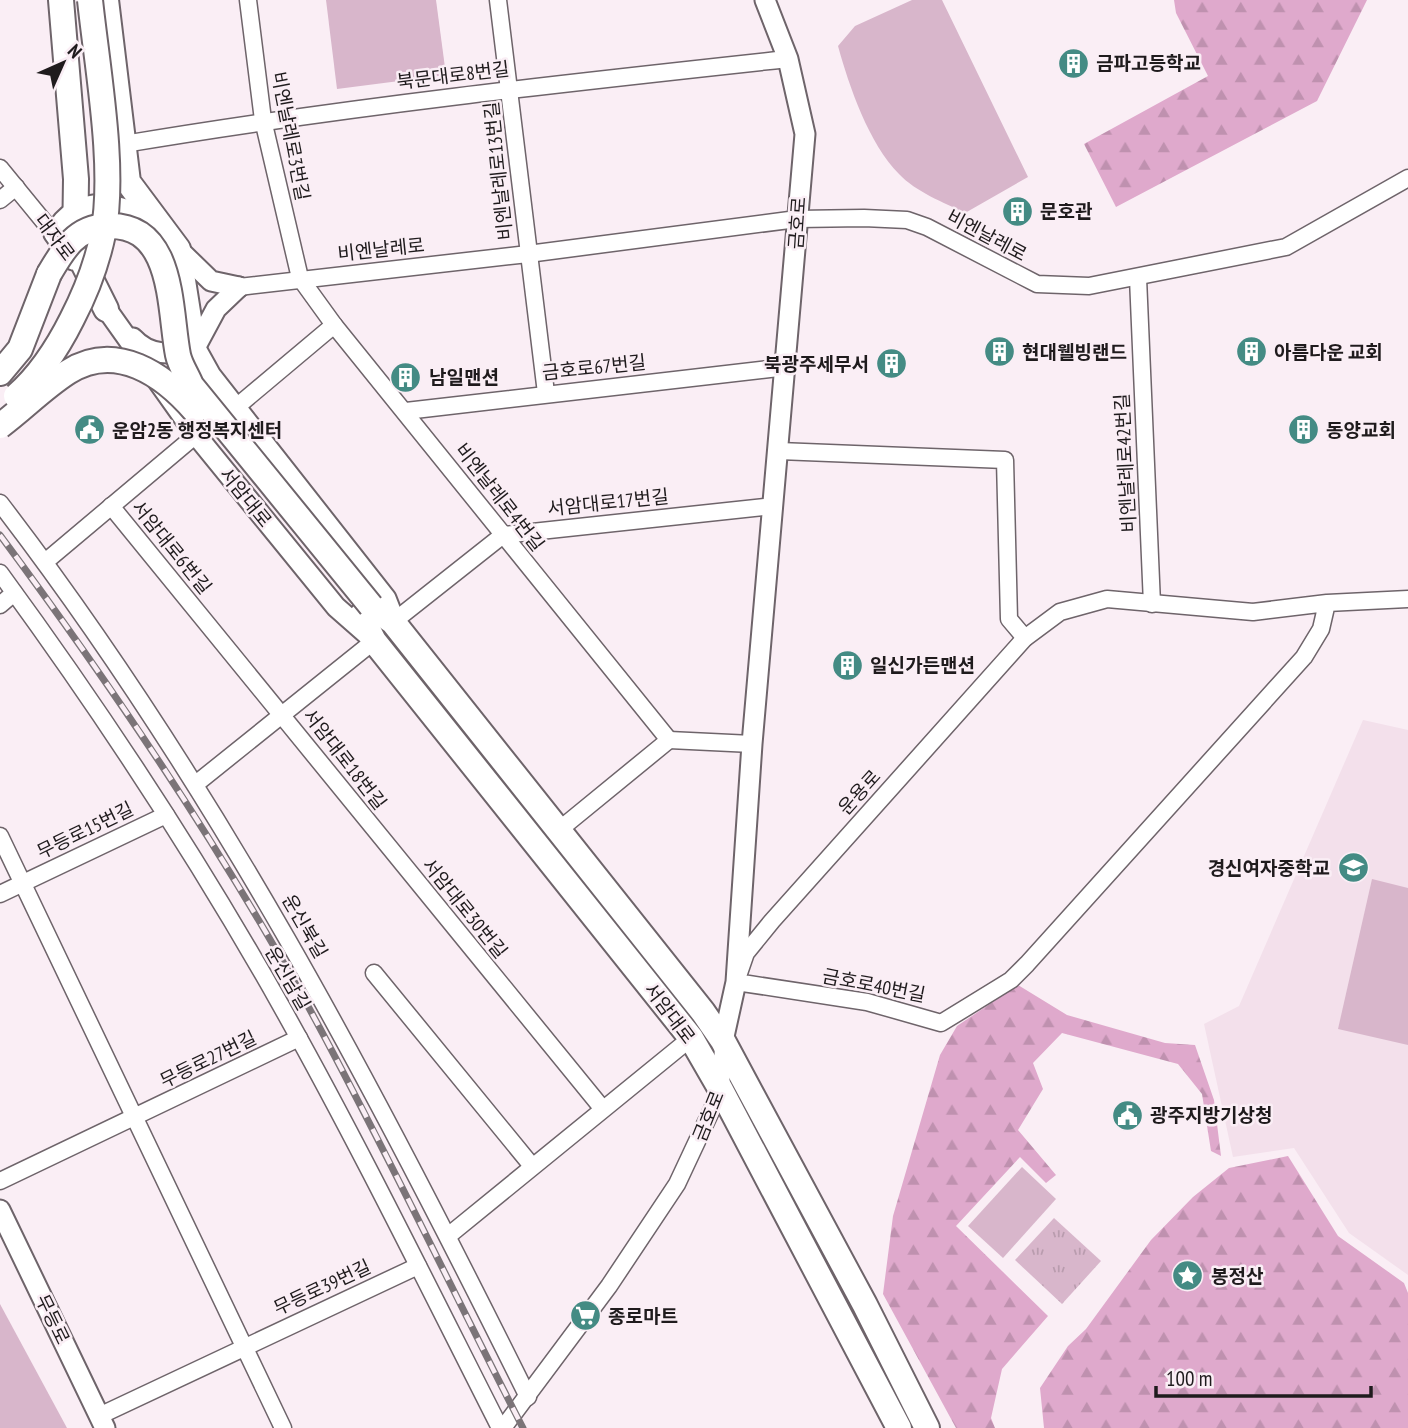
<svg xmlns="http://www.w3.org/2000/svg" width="1408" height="1428" viewBox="0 0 1408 1428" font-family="'PT Sans Narrow','Noto Sans KR',sans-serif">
<defs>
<pattern id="grass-tufts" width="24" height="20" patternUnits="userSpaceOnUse" patternTransform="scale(1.75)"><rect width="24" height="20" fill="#d8b6cb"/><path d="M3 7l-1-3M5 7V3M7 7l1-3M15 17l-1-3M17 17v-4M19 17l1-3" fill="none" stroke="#b99cae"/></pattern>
<pattern id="forest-firs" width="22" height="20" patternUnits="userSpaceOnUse" patternTransform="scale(1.75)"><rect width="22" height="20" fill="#dfa9cc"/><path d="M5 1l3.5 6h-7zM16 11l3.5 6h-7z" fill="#bf91af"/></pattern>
</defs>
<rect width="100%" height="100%" fill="#faeef5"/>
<polygon fill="#f3e0eb" points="1363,720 1408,730 1408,1275 1349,1233 1294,1148 1233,1157 1204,1024 1239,1006"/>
<polygon fill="url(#grass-tufts)" points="1054,1218 1101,1261 1062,1304 1015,1260"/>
<g fill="url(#forest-firs)">
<polygon points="1174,0 1367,0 1317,101 1116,207 1084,144 1208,76 1176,13"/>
<polygon points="1018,985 1067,1015 1165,1043 1195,1045 1214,1100 1221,1156 1211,1151 1202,1094 1178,1064 1062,1033 1033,1063 1043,1089 1018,1130 1056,1175 1046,1183 1020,1157 956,1226 1048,1316 1002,1369 991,1418 995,1428 956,1428 883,1294 893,1216 940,1055 957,1026"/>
<polygon points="1288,1156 1338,1236 1404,1283 1408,1293 1408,1428 1044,1428 1040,1388 1068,1346 1086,1329 1151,1240 1193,1197 1229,1168"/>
</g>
<g fill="#d8b6cb">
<polygon points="326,0 436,0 446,75 337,89"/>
<path d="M912,0H942L1028,177L965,213C943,202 916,192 899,174C869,144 849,86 838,46L855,26Z"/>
<polygon points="1372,879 1408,888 1408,1045 1338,1029"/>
<polygon points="1022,1167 1056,1199 1003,1258 968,1226"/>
<polygon points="0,1304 67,1428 0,1428"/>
</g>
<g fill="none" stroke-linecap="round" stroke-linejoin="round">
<defs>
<g id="minor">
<polyline points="248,0 263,120 300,278 334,325 669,740"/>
<polyline points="498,0 546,393"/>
<path d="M124,144C344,107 566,83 788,59"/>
<polyline points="0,168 54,234"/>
<polyline points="0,200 16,187"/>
<polyline points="1138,278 1152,604"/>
<polyline points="239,287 528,254 797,219 864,218 907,220 927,227 1037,284 1089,286 1286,247 1408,178"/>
<polyline points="234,409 334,325"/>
<polyline points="406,411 787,367"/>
<polyline points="779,451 1005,460 1009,619 1025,638"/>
<path d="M0,503C213,780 374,1086 528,1397"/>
<polyline points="111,506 602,1108"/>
<polyline points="45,562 196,435"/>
<path d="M0,573C101,711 196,855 280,1004C358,1143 428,1286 500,1428"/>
<polyline points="1327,603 1321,629 1304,657 1027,964 1011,980 941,1023 867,1002 736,982 746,953 772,921 1025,638 1060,612 1107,599 1253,612 1327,603 1408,599"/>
<polyline points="0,605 14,593"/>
<polyline points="393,622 503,535 774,506"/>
<polyline points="669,740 752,744"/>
<polyline points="197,783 374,641"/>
<polyline points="559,830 669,740"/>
<polyline points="0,836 283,1428"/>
<polyline points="0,894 166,815"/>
<polyline points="374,973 532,1166"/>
<polyline points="0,1181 299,1038"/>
<polyline points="448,1236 691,1038"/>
<polyline points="99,1416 418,1266"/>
<polyline points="503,1428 609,1286 677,1184 721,1090 723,1045"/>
</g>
<g id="tertiary">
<polyline points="177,248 211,281 239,287"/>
<path d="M73,260L54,234C75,192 126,200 155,227"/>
<polyline points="98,297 196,435 336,607 369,636"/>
<path d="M133,338C150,357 171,354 194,350L216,309L239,287"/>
<polyline points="723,1041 736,982 752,744 805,134 788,59 765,0"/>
<polyline points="0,1210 105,1428"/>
</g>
<g id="primary">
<polyline points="61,0 76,179 75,247 106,309"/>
<polyline points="106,0 128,182 178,249 194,350 209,377 384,600 391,618"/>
<polyline points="0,373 20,349 49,274"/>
<polyline points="371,606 393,622 703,1012 723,1041 865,1305 927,1428"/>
<polyline points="361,616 374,641 691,1038 721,1090 899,1428"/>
</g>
</defs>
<use href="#minor" stroke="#6e646a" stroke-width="19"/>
<use href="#tertiary" stroke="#6e646a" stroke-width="23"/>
<use href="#primary" stroke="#6e646a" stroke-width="28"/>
<use href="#minor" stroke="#fff" stroke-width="16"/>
<use href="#tertiary" stroke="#fff" stroke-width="19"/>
<use href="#primary" stroke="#fff" stroke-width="24"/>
<defs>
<path id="rail" d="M0,535C112,686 218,843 309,1008C384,1146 451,1288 523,1428"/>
</defs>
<use href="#rail" stroke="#7b7478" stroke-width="7"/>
<use href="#rail" stroke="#faeef5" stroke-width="4.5" stroke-dasharray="13" stroke-linecap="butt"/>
<defs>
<g id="primary-bridge">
<path d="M49,274C63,250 76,227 107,226C175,223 169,309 178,355C180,365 187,375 191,385L371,606"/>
<path d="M16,396C40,375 58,347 72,319C86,292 97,263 103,234C116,169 97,67 90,0"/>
<path d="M0,426C23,409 43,388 68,372C116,341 164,375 195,411"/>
</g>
</defs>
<use href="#primary-bridge" stroke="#6e646a" stroke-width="28" stroke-linecap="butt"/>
<use href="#primary-bridge" stroke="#fff" stroke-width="24"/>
</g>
<defs>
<symbol id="building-disc" viewBox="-11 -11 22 22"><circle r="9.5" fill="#448b84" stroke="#faeef5"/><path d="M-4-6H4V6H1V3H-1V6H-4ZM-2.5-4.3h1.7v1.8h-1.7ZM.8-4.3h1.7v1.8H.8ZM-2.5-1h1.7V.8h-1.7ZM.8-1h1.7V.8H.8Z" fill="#fff"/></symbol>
<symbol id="civic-disc" viewBox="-11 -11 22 22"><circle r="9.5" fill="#448b84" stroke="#faeef5"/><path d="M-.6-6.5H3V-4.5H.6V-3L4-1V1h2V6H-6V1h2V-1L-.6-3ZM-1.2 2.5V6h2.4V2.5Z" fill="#fff"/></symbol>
<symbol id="school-disc" viewBox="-11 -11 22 22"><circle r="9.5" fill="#448b84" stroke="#faeef5"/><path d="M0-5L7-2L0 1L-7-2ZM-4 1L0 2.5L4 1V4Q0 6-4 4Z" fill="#fff"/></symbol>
<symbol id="sight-disc" viewBox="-11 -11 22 22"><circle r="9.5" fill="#448b84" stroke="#faeef5"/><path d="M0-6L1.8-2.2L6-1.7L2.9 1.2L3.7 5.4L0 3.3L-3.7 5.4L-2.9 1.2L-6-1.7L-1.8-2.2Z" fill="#fff"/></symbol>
<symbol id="supermarket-disc" viewBox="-11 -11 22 22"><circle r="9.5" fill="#448b84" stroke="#faeef5"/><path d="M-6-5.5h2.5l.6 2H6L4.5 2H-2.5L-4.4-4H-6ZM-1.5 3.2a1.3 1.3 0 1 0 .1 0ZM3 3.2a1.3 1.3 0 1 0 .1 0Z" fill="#fff"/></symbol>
</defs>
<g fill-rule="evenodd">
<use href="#building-disc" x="1056" y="46" width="35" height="35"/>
<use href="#building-disc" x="1000" y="194" width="35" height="35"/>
<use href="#building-disc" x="982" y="334" width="35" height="35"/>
<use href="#building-disc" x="1234" y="334" width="35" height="35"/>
<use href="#building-disc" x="874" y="346" width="35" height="35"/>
<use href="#building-disc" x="388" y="360" width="35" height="35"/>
<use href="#civic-disc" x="72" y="412" width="35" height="35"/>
<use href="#building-disc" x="1286" y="412" width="35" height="35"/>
<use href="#building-disc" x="830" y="648" width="35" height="35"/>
<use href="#school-disc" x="1336" y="850" width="35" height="35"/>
<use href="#civic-disc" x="1110" y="1098" width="35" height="35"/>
<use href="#sight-disc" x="1170" y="1258" width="35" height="35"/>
<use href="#supermarket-disc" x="568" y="1298" width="35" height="35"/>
</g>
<g text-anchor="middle" stroke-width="5" stroke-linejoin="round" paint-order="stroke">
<g font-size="19" font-weight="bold" fill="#1f1b1d" stroke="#faeef5" text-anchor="start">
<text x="1096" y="70">금파고등학교</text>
<text x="1040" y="218">문호관</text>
<text x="1022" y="359">현대웰빙랜드</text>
<text x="1274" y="359">아름다운 교회</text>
<text x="869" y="371" text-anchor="end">북광주세무서</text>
<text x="429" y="384">남일맨션</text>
<text x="112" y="437">운암2동 행정복지센터</text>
<text x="1326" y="437">동양교회</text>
<text x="870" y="672">일신가든맨션</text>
<text x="1330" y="875" text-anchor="end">경신여자중학교</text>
<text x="1150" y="1122">광주지방기상청</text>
<text x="1211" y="1283">봉정산</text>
<text x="608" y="1323">종로마트</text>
</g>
<g font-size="19" fill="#1f1b1d" stroke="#faeef5">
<text transform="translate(453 75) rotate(-7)" y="7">북문대로8번길</text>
<text transform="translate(291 136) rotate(79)" y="7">비엔날레로3번길</text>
<text transform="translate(498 171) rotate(-96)" y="7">비엔날레로13번길</text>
<text transform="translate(797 223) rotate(-86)" y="7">금호로</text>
<text transform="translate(987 235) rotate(28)" y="7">비엔날레로</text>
<text transform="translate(55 237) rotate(53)" y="7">대자로</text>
<text transform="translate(381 249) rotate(-6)" y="7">비엔날레로</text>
<text transform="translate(594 367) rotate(-6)" y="7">금호로67번길</text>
<text transform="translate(1125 463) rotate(-93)" y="7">비엔날레로42번길</text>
<text transform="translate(246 497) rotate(51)" y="7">서암대로</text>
<text transform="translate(500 497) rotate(52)" y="7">비엔날레로4번길</text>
<text transform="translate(608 502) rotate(-6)" y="7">서암대로17번길</text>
<text transform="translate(172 547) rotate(51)" y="7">서암대로6번길</text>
<text transform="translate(345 759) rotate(52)" y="7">서암대로18번길</text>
<text transform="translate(859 792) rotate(-48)" y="7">운용로</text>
<text transform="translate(85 830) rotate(-26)" y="7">무등로15번길</text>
<text transform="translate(465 908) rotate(51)" y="7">서암대로30번길</text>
<text transform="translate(305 926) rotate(60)" y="7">운신북길</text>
<text transform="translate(288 978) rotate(60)" y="7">운신남길</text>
<text transform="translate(874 985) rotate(11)" y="7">금호로40번길</text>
<text transform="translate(670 1013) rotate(53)" y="7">서암대로</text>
<text transform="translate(208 1059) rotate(-26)" y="7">무등로27번길</text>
<text transform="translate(708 1116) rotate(-68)" y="7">금호로</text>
<text transform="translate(322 1287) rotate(-25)" y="7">무등로39번길</text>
<text transform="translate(53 1319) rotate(64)" y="7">무등로</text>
</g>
</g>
<g transform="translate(63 63) rotate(45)" stroke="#faeef5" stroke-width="5" paint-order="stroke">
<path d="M0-5L12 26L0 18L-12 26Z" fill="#1f1b1d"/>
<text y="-10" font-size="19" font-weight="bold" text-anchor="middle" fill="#1f1b1d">N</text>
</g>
<path d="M1156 1386v10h215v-10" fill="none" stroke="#1f1b1d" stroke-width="3.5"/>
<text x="1166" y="1386" font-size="21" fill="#1f1b1d" stroke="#faeef5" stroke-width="5" paint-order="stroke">100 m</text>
</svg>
